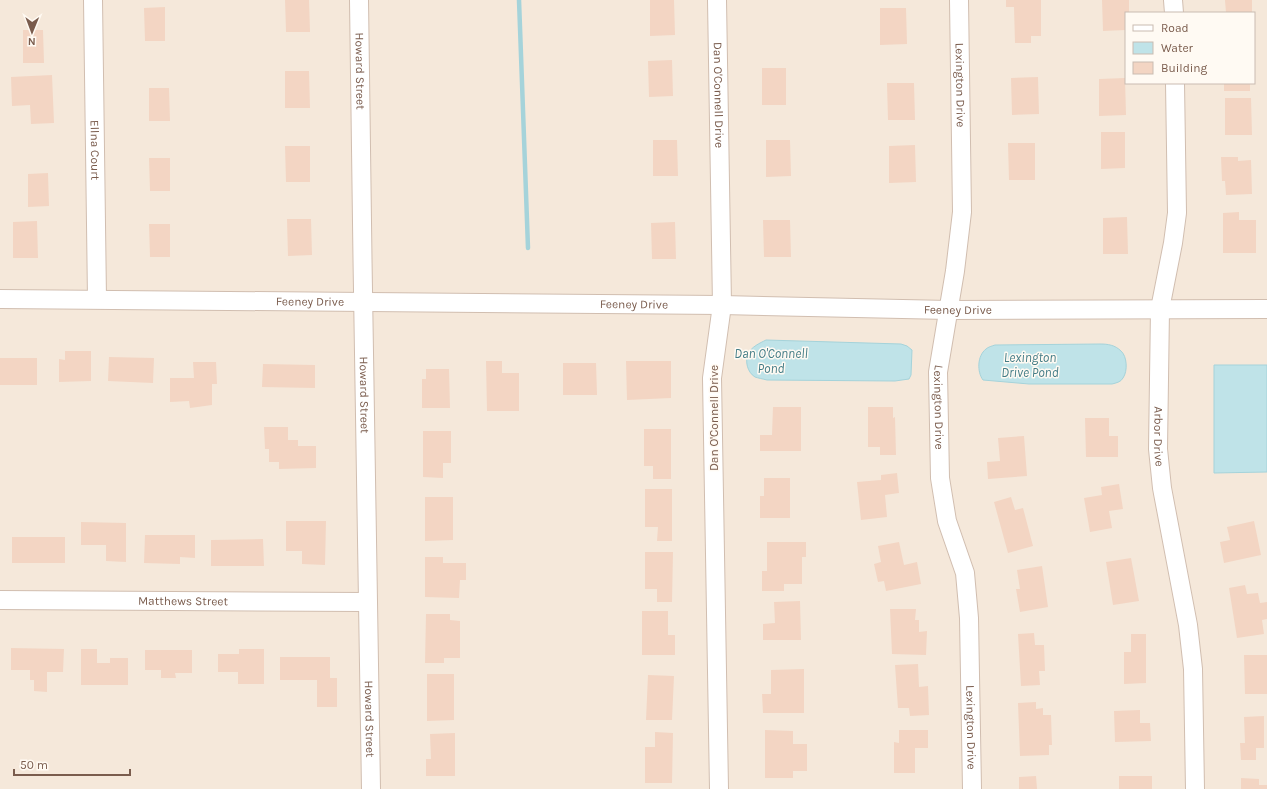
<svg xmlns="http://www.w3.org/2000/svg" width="1267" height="789" viewBox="0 0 1267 789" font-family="Karla,sans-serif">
<rect width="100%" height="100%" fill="#fdf6ec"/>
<path fill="#f5e8da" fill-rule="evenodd" d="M0,0H1267V789H0ZM1126,13H1254V83H1126Z"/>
<g fill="#bfe3e8" stroke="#a5d3da">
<path d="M766,340L901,344L907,346L912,350L911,375L909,379L895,381L767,380C763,379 758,378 755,377C747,372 745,361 748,354C751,347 760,343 766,340Z"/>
<path d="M1100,344C1108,344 1115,345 1121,351C1127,356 1128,371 1123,378C1121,382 1116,383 1112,384H1029L983,380C977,372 977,356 986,349C988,347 992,346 995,345Z"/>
<polygon points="1214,365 1267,365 1267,472 1214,473"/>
</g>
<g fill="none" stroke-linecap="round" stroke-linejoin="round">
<polyline stroke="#a5d3da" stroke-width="4.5" points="519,0 528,248"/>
</g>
<g fill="#f3d5c3">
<polygon points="285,0 309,0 310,32 286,32"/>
<polygon points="650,0 674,0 675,35 650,36"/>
<polygon points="1006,0 1041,0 1041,36 1031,36 1031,43 1015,43 1014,7 1006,7"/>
<polygon points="1102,0 1129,0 1129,13 1126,13 1126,30 1103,31"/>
<polygon points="1225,0 1252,0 1252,13 1226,13"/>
<polygon points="165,7 165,41 145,41 144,8"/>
<polygon points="880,8 906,8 907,44 880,45"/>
<polygon points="23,30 43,30 44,63 23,63"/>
<polygon points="672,60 673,96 649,97 648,61"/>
<rect x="762" y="68" width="24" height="37"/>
<polygon points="285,71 309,71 310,108 285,108"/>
<polygon points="52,75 54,123 31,124 30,105 12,106 11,77"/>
<polygon points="1038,77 1039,114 1012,115 1011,78"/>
<polygon points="1125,78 1126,115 1099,116 1099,79"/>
<polygon points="887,83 914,83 915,120 888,120"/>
<rect x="1224" y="83" width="26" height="8"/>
<polygon points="149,88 169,88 170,121 149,121"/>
<polygon points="1225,98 1251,98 1252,135 1225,135"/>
<polygon points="1101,132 1125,132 1125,168 1101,169"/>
<polygon points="653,140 677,140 678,176 653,176"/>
<polygon points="766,140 790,140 791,176 766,177"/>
<polygon points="1008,143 1035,143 1035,180 1009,180"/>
<polygon points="915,145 916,182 889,183 889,146"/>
<polygon points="285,146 310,146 310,182 286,182"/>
<polygon points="1221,157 1238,157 1238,161 1251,160 1252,194 1226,195 1225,181 1222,181"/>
<polygon points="149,158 170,158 170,191 150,191"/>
<polygon points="48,173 49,206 28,207 28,174"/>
<polygon points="1239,212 1239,220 1256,220 1256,253 1223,253 1223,213"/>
<polygon points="1127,217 1128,254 1103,254 1103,218"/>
<polygon points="287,219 311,219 312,255 288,256"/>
<polygon points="763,220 790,220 791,257 764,257"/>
<polygon points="37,221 38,258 13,258 13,222"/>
<polygon points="675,222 676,259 652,259 651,223"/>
<polygon points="149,224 170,224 170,257 150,257"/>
<polygon points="65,351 91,351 91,381 59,382 59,359 65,360"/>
<polygon points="109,357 154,358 153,383 108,381"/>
<rect x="0" y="358" width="37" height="27"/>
<polygon points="486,361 502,361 502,373 519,373 519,411 487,411"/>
<polygon points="626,361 671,361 671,398 627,400"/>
<polygon points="193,362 216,362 217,384 212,384 212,405 190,408 189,401 170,402 170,378 194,378"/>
<polygon points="563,363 596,363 597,395 563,395"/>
<polygon points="263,364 315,365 315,388 262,387"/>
<polygon points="426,369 449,369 450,408 422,408 422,379 426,379"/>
<polygon points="773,407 801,407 801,451 760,451 760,435 772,435"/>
<polygon points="868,407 893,407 893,418 895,417 896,455 880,455 880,447 868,447"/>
<polygon points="1085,418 1109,418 1109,436 1118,436 1118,457 1086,457"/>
<polygon points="264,427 288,427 288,440 298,440 298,446 316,446 316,468 279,469 279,462 269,462 269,449 265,449"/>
<polygon points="644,429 671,429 671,479 653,479 653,466 644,466"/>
<polygon points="423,431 451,431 451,463 443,463 443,478 423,477"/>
<polygon points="1024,436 1027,476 988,479 987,462 1000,461 998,438"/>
<polygon points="897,473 899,493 885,495 887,517 861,520 857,482 881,480 881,475"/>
<polygon points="764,478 790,478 790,518 760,518 760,496 764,496"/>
<polygon points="1119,484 1123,509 1109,511 1112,528 1090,532 1084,498 1102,495 1101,487"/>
<polygon points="645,489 672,489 672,541 657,541 658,527 645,527"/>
<polygon points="425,497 453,497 453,540 425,541"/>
<polygon points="1011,497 1015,510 1023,508 1033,546 1008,553 994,502"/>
<polygon points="286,521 326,521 325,565 302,564 302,551 286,551"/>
<polygon points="1254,521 1261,555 1224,563 1220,542 1230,540 1227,527"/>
<polygon points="81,522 126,523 126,562 106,561 106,545 81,545"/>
<polygon points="145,535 195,535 195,558 180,557 180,564 144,563"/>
<rect x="12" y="537" width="53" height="26"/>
<polygon points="263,539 264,566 211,566 211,540"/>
<polygon points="767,542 806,542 806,557 802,557 802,584 784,584 784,591 762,591 762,571 767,571"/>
<polygon points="899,542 904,565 917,562 921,584 886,591 884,581 878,582 874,564 881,562 878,546"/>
<polygon points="645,552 673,552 672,602 657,602 657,589 645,589"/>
<polygon points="425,557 443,557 443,563 466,563 466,580 460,580 459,598 425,597"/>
<polygon points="1131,558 1139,601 1113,605 1106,562"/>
<polygon points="1042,566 1048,607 1020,612 1016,589 1020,589 1017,570"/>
<polygon points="1245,585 1247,594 1258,593 1260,603 1267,602 1267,619 1262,620 1264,634 1237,638 1229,588"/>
<polygon points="800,601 801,640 763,640 763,624 775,623 774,602"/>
<polygon points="890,609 916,609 915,620 919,620 919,632 927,631 926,655 892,654"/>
<polygon points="642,611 668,611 668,635 675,635 675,655 642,655"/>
<polygon points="426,614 450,614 450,620 460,621 460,658 444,658 444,663 425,663"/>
<polygon points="1034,633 1035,645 1044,645 1045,671 1039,671 1040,685 1021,686 1018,634"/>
<polygon points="1131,634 1146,634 1146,683 1124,684 1124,652 1131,652"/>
<polygon points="11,648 64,649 63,672 47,672 47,692 34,691 34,680 30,680 30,670 11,670"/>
<polygon points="81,649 97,649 97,663 110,663 110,658 128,658 128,685 81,685"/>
<polygon points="239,649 264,649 264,684 238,684 238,672 218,672 218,654 239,654"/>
<polygon points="145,650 192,650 192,673 175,673 176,678 161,678 161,670 145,670"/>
<polygon points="1244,655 1267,655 1267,694 1245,694"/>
<polygon points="280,657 330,657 330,678 337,678 337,707 317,707 317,680 280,680"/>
<polygon points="918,664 919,687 928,686 929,715 910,716 909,708 898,708 895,665"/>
<polygon points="804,669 804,713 763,713 762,694 771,694 771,670"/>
<polygon points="427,674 454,674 454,720 427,721"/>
<polygon points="648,675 674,676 672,720 646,720"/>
<polygon points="1036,702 1036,709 1043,708 1043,715 1051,715 1052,745 1049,745 1049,755 1020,756 1018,703"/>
<polygon points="1140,710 1140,723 1150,723 1151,741 1115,742 1114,711"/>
<polygon points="1264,716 1264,748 1256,748 1256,760 1241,760 1240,743 1245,743 1244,717"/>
<polygon points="765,730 793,731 793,744 807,744 807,771 793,771 793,778 765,778"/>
<polygon points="899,730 928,730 928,748 915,748 915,773 894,773 894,742 899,743"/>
<polygon points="655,732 673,733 672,783 645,783 645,747 655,747"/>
<polygon points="455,733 455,776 426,776 426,759 431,759 430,734"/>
<polygon points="1036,776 1037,789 1019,789 1019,777"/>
<rect x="1119" y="776" width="33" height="13"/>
<polygon points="1241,778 1259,779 1259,785 1267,785 1267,789 1241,789"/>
</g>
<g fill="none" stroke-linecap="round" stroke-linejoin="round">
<defs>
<g id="street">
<path id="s1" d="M93,0L97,299"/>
<path id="s2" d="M359,0C363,263 365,526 371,789"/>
<path id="s3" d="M717,0L722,305L712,378L719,789"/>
<path id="s4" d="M959,0L962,212L955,271L938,372L940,478L947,521L965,573L969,618L972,789"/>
<polyline points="1173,0 1174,13"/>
<path id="s5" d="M1175,83L1177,213L1173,243L1160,309L1158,449L1162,488L1188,625L1193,669L1195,789"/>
<path id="s6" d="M0,299L722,305L949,310L1267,309"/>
<path id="s7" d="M0,600L367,602"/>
</g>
</defs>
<use href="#street" stroke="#d1beb0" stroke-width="20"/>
<use href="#street" stroke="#fff" stroke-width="18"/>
</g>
<g text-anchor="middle" stroke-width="3" stroke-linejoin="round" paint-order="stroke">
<g font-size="12" fill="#7a5c4d" stroke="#fffaf3">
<text dy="4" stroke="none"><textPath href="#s2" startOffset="71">Howard Street</textPath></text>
<text dy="4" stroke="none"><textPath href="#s4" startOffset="85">Lexington Drive</textPath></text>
<text dy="4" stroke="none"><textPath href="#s3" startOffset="95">Dan O'Connell Drive</textPath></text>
<text dy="4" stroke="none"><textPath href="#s1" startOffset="150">Ellna Court</textPath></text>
<text dy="4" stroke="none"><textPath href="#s6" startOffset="310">Feeney Drive</textPath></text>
<text dy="4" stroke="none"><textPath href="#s6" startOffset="634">Feeney Drive</textPath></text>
<text dy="4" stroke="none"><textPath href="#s6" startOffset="958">Feeney Drive</textPath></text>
<text dy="4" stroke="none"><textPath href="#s2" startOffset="395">Howard Street</textPath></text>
<text dy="4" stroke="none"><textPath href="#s4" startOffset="409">Lexington Drive</textPath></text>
<text transform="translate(714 418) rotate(-90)" y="4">Dan O'Connell Drive</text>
<text dy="4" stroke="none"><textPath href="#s5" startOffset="355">Arbor Drive</textPath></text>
<text dy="4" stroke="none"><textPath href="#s7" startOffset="183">Matthews Street</textPath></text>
<text dy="4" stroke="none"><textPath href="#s2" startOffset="719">Howard Street</textPath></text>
<text dy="4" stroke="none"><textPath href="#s4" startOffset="733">Lexington Drive</textPath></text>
</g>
<g font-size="13" font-style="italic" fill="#437c86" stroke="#fffaf3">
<text x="771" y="358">Dan O'Connell<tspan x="771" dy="15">Pond</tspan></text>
<text x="1030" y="362">Lexington<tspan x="1030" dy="15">Drive Pond</tspan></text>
</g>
</g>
<rect x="1125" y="12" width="130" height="72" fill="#fffaf3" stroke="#cabbb1"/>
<rect x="1133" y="25" width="20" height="6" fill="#ffffff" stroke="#cabbb1"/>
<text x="1161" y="32" font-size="12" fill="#7a5c4d">Road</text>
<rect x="1133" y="42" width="20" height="12" fill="#bfe3e8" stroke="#cabbb1"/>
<text x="1161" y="52" font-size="12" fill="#7a5c4d">Water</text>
<rect x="1133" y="62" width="20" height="12" fill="#f3d5c3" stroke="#cabbb1"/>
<text x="1161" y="72" font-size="12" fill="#7a5c4d">Building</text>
<g transform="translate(32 32) rotate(181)" stroke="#fffaf3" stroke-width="3" paint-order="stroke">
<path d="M0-3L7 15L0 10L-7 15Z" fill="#7a5c4d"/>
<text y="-6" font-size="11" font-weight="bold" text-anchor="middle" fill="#7a5c4d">N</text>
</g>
<path d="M14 769v6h116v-6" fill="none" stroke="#7a5c4d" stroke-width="2"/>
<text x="20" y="769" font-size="12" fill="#7a5c4d" stroke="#fffaf3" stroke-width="3" paint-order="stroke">50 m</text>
</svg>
